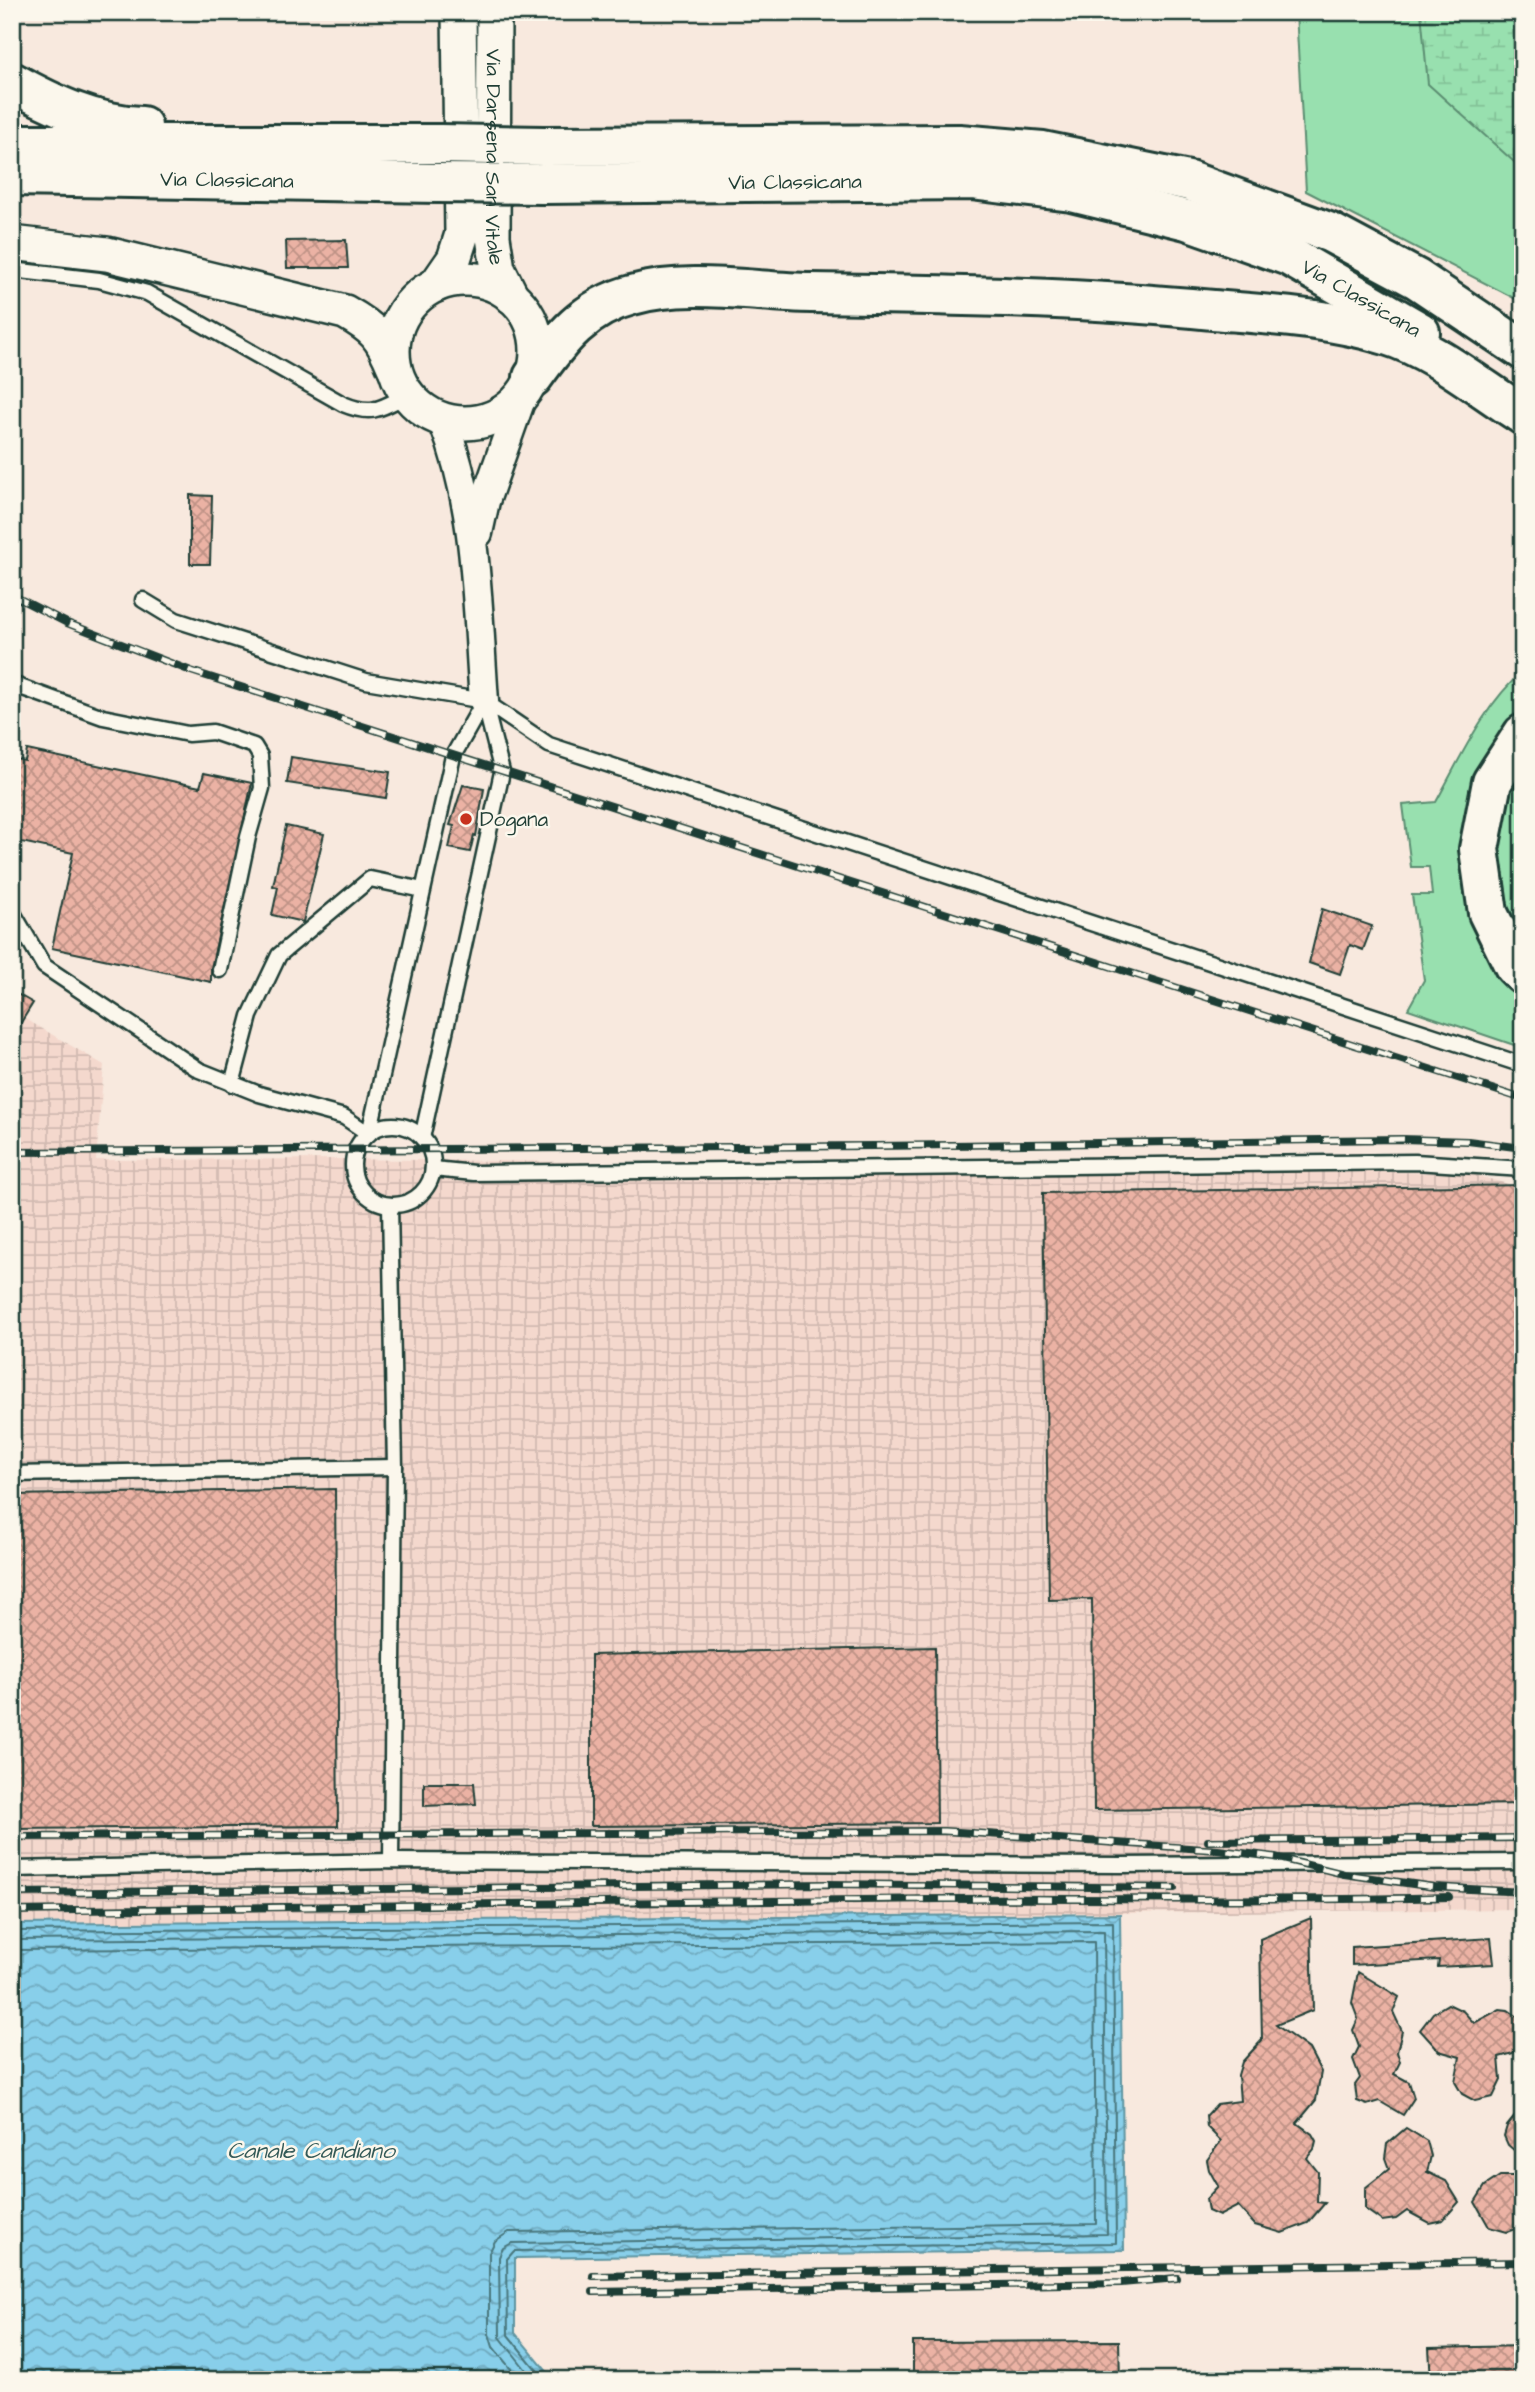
<svg xmlns="http://www.w3.org/2000/svg" width="1535" height="2392" viewBox="0 0 1535 2392" font-family="'Architects Daughter',sans-serif">
<defs>
<pattern id="industrial-grid" width="8" height="8" patternUnits="userSpaceOnUse" patternTransform="scale(1.75)"><rect width="8" height="8" fill="#f4d8cd"/><path d="M0 4h8M4 0v8" fill="none" stroke="#d1bab1"/></pattern>
<pattern id="wetland-marsh" width="20" height="14" patternUnits="userSpaceOnUse" patternTransform="scale(1.75)"><rect width="20" height="14" fill="#98e0af"/><path d="M1 5h8M5 5V1M11 12h8M15 12V8" fill="none" stroke="#83c197"/></pattern>
<pattern id="water-waves" width="16" height="10" patternUnits="userSpaceOnUse" patternTransform="scale(1.75)"><rect width="16" height="10" fill="#88cfea"/><path d="M0 5q4-4 8 0t8 0" fill="none" stroke="#6fa9be"/></pattern>
<pattern id="building-cross-hatch" width="8" height="8" patternUnits="userSpaceOnUse" patternTransform="scale(1.75)"><rect width="8" height="8" fill="#ebb2a4"/><path d="M0 0l8 8M0 8l8-8" fill="none" stroke="#be9286"/></pattern>
</defs>
<rect width="100%" height="100%" fill="#f8e9de"/>
<filter id="ink" filterUnits="userSpaceOnUse"><feTurbulence type="fractalNoise" baseFrequency=".0143" numOctaves="2"/><feDisplacementMap in="SourceGraphic" scale="14" xChannelSelector="R" yChannelSelector="G"/><feConvolveMatrix kernelMatrix="1 2 1 2 8 2 1 2 1" color-interpolation-filters="sRGB"/></filter>
<g filter="url(#ink)">
<polygon fill="url(#industrial-grid)" points="12,991 33,1003 24,1018 104,1065 96,1160 336,1159 1467,1173 1523,1188 1523,1909 12,1924"/>
<g fill="#98e0af" stroke="#5c8e72" stroke-width="2">
<polygon points="1296,12 1523,12 1523,306 1516,299 1306,191"/>
<path d="M1523,671V711L1509,725L1471,797L1511,984L1523,995V1048L1408,1009L1424,980L1412,895H1432L1429,867H1411L1403,805L1436,802C1461,757 1483,706 1523,671Z"/>
<polygon points="1523,749 1523,950 1502,909 1491,849"/>
</g>
<polygon fill="url(#wetland-marsh)" stroke="#5c8e72" stroke-width="2" points="1421,12 1523,12 1523,170 1428,84"/>
<polygon fill="url(#water-waves)" stroke="#5e95a1" stroke-width="2" points="1120,1914 1124,2250 515,2258 515,2333 554,2380 12,2380 12,1924"/>
<g fill="none" stroke-linecap="round" stroke-linejoin="round">
<g stroke="#49777d" stroke-width="2">
<polyline points="12,1931 1113,1922 1116,2243 514,2251 507,2259 508,2335 545,2380"/>
<polyline points="12,1940 1104,1931 1107,2234 512,2243 503,2248 499,2257 500,2337 534,2380"/>
<polyline points="12,1950 1094,1942 1096,2224 509,2232 495,2241 489,2253 489,2334 493,2347 520,2380"/>
</g>
</g>
<g fill="url(#building-cross-hatch)" stroke="#1f3d34" stroke-width="2">
<polygon points="346,240 348,268 287,268 286,241"/>
<polygon points="190,495 212,496 210,564 190,564"/>
<polygon points="27,750 200,787 204,773 252,783 211,968 211,982 52,948 73,853 12,840 12,758 25,761"/>
<polygon points="291,757 390,772 386,798 287,783"/>
<polygon points="463,785 484,789 476,836 474,835 470,852 449,848 454,826 450,825"/>
<polygon points="286,826 324,834 303,922 272,915 278,887 273,886"/>
<polygon points="1322,909 1372,926 1363,950 1350,945 1340,974 1309,963"/>
<polygon points="12,991 33,1003 12,1037"/>
<polygon points="1523,1185 1523,1804 1094,1810 1092,1599 1049,1600 1043,1193"/>
<polygon points="335,1489 338,1826 12,1829 12,1495"/>
<polygon points="935,1647 937,1823 591,1826 591,1655"/>
<polygon points="424,1783 474,1783 476,1804 424,1806"/>
<polygon points="1311,1918 1313,2010 1276,2025 1309,2049 1321,2072 1316,2100 1297,2123 1312,2134 1316,2141 1314,2149 1307,2158 1318,2172 1317,2202 1325,2203 1308,2223 1282,2233 1255,2225 1238,2206 1219,2216 1208,2211 1206,2199 1218,2186 1209,2170 1207,2160 1221,2141 1207,2127 1206,2116 1217,2104 1240,2101 1238,2075 1242,2062 1262,2040 1260,1939"/>
<polygon points="1491,1938 1494,1964 1438,1967 1439,1960 1352,1965 1352,1947"/>
<polygon points="1358,1972 1399,1997 1393,2012 1402,2031 1397,2052 1400,2062 1394,2074 1409,2082 1414,2098 1403,2115 1379,2101 1367,2105 1357,2101 1355,2085 1360,2078 1353,2059 1359,2047 1353,2030 1358,2019 1352,2003"/>
<polygon points="1448,2004 1463,2011 1474,2023 1500,2009 1508,2010 1521,2019 1523,2042 1513,2053 1499,2057 1501,2080 1493,2097 1475,2101 1462,2094 1455,2082 1460,2057 1439,2051 1420,2030 1433,2013"/>
<polygon points="1523,2106 1523,2158 1508,2145 1504,2136 1507,2126"/>
<polygon points="1406,2128 1427,2141 1431,2156 1427,2172 1446,2181 1459,2202 1443,2220 1429,2223 1407,2211 1396,2219 1382,2221 1365,2209 1365,2188 1389,2169 1385,2158 1387,2144"/>
<polygon points="1500,2176 1515,2176 1523,2182 1523,2226 1507,2232 1489,2227 1475,2202 1485,2186"/>
<polygon points="1119,2341 1120,2380 913,2380 913,2342"/>
<polygon points="1523,2346 1523,2380 1431,2380 1429,2348"/>
</g>
<g fill="none" stroke-linecap="round" stroke-linejoin="round">
<defs>
<g id="service">
<path d="M12,270L99,280L147,293L343,404C372,416 380,409 407,395"/>
<polyline points="143,600 176,620 366,681 484,701 549,745 1523,1065"/>
<polyline points="12,684 103,717 188,734 213,732 254,746 260,756 262,788 248,837 220,970"/>
<polyline points="12,911 44,966 199,1070 259,1094 344,1117 369,1134 453,756 484,701"/>
<polyline points="232,1084 250,1016 279,955 370,879 423,890"/>
<circle cx="393" cy="1165" r="40"/>
<polyline points="422,1138 502,772 484,701"/>
<polyline points="433,1169 474,1173 1415,1162 1523,1169"/>
<polyline points="390,1205 395,1467 391,1861"/>
<polyline points="12,1474 395,1467"/>
<polyline points="12,1869 391,1861 1122,1865 1523,1862"/>
</g>
<g id="minor">
<path d="M443,421C478,509 477,607 484,701"/>
<polyline points="478,533 485,501 522,396"/>
</g>
<g id="tertiary">
<path id="s1" d="M494,12L493,237L498,269L512,297"/>
<path d="M12,243L107,254L345,312C375,329 381,336 394,367"/>
<circle cx="465" cy="351" r="72"/>
<polyline points="436,285 454,259 462,234 459,12"/>
</g>
<g id="trunk">
<path d="M12,82C52,104 95,125 142,126"/>
<polyline points="12,144 440,144"/>
<polyline points="543,146 959,144 1043,151 1189,181 1331,233 1417,279 1523,350"/>
<path id="s2" d="M12,176L438,183"/>
<path id="s3" d="M543,184L971,180L1072,192L1187,220L1289,256L1420,332"/>
<path d="M533,377C560,339 585,307 632,295C688,279 753,292 811,293C946,295 1080,297 1213,310C1272,315 1329,318 1386,335C1435,350 1480,388 1523,415"/>
<polyline points="1523,734 1492,782 1479,849 1488,913 1514,966 1523,975"/>
</g>
</defs>
<use href="#service" stroke="#1f3d34" stroke-width="19"/>
<use href="#minor" stroke="#1f3d34" stroke-width="33"/>
<use href="#tertiary" stroke="#1f3d34" stroke-width="38"/>
<use href="#trunk" stroke="#1f3d34" stroke-width="44"/>
<use href="#service" stroke="#fbf7ec" stroke-width="14"/>
<use href="#minor" stroke="#fbf7ec" stroke-width="28"/>
<use href="#tertiary" stroke="#fbf7ec" stroke-width="33"/>
<use href="#trunk" stroke="#fbf7ec" stroke-width="38"/>
<defs>
<g id="rail">
<polyline points="12,595 67,623 191,671 1523,1099"/>
<polyline points="12,1152 876,1146 1402,1139 1468,1141 1523,1148"/>
<polyline points="12,1837 944,1831 1218,1850 1275,1857 1344,1874 1434,1887 1523,1892"/>
<polyline points="1208,1841 1523,1838"/>
<polyline points="12,1893 828,1884 1174,1888"/>
<path d="M12,1911C323,1907 633,1901 944,1899C1113,1898 1281,1902 1449,1897"/>
<polyline points="593,2276 1523,2262"/>
<polyline points="593,2292 1121,2283 1177,2278"/>
</g>
</defs>
<use href="#rail" stroke="#1f3d34" stroke-width="8"/>
<use href="#rail" stroke="#fbf7ec" stroke-width="5" stroke-dasharray="16" stroke-linecap="butt"/>
<defs>
<g id="trunk-bridge">
<polyline points="440,144 543,146"/>
<polyline points="438,183 543,184"/>
</g>
</defs>
<use href="#trunk-bridge" stroke="#1f3d34" stroke-width="44" stroke-linecap="butt"/>
<use href="#trunk-bridge" stroke="#fbf7ec" stroke-width="38"/>
</g>
</g>
<circle fill="#c8321e" stroke="#fbf7ec" stroke-width="2.5" cx="466" cy="819" r="7"/>
<g text-anchor="middle" stroke-width="5" stroke-linejoin="round" paint-order="stroke">
<g font-size="21" fill="#1f3d34" stroke="#fbf7ec">
<text dy="7" stroke="none"><textPath href="#s1" startOffset="145">Via Darsena San Vitale</textPath></text>
<text dy="7" stroke="none"><textPath href="#s2" startOffset="215">Via Classicana</textPath></text>
<text dy="7" stroke="none"><textPath href="#s3" startOffset="252">Via Classicana</textPath></text>
<text dy="7" stroke="none"><textPath href="#s3" startOffset="840">Via Classicana</textPath></text>
</g>
<g font-size="21" fill="#1f3d34" stroke="#fbf7ec" text-anchor="start">
<text x="480" y="826">Dogana</text>
</g>
<g font-size="23" font-style="italic" fill="#345a58" stroke="#fbf7ec">
<text x="311" y="2158">Canale Candiano</text>
</g>
</g>
<rect width="1535" height="2392" fill="none" stroke="#fbf7ec" stroke-width="42"/>
<rect x="21" y="21" width="1493" height="2350" fill="none" stroke="#1f3d34" stroke-width="2.5" filter="url(#ink)"/>
</svg>
